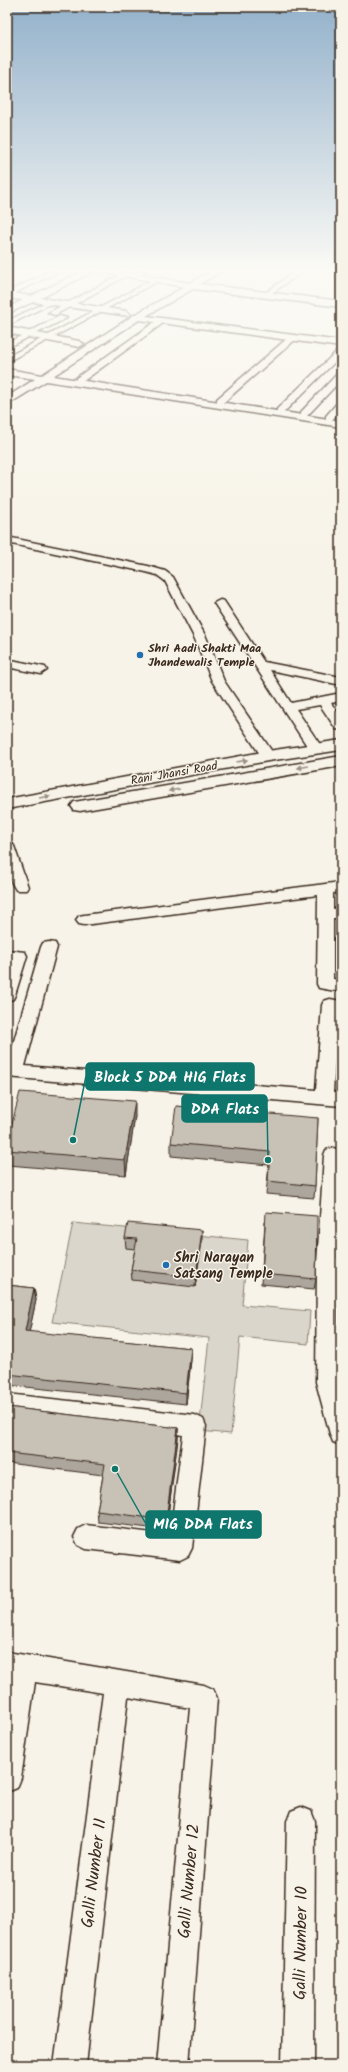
<svg xmlns="http://www.w3.org/2000/svg" width="348" height="2072" viewBox="0 0 348 2072" font-family="Kalam,sans-serif">
<rect width="100%" height="100%" fill="#f7f3e8"/>
<filter id="ink" filterUnits="userSpaceOnUse"><feTurbulence type="fractalNoise" baseFrequency=".025" numOctaves="2"/><feDisplacementMap in="SourceGraphic" scale="8" xChannelSelector="R" yChannelSelector="G"/><feConvolveMatrix kernelMatrix="1 2 1 2 8 2 1 2 1" color-interpolation-filters="sRGB"/></filter>
<g filter="url(#ink)">
<polygon fill="#dbd6cb" stroke="#8b8074" points="73,1223 248,1240 242,1305 310,1311 308,1344 240,1337 231,1434 199,1431 209,1338 52,1322"/>
<g fill="none" stroke-linecap="round" stroke-linejoin="round">
<defs>
<g id="minor">
<polygon points="9,271 18,271 7,277 7,272"/>
<polygon points="51,271 60,271 7,297 7,292"/>
<polygon points="138,271 147,271 136,277 132,277 132,275"/>
<polygon points="295,271 303,271 268,296 264,296 264,294"/>
<polygon points="124,273 126,274 126,276 55,315 48,313"/>
<polygon points="156,278 159,280 158,281 7,362 7,357"/>
<polygon points="49,301 54,302 7,326 7,321"/>
<polygon points="60,316 67,318 7,348 7,343"/>
<polygon points="159,319 166,321 82,382 76,382 76,378"/>
<polygon points="290,336 297,338 223,403 217,403 217,399"/>
<polygon points="338,350 341,350 341,356 283,413 277,413 277,409"/>
<polygon points="338,373 341,373 341,380 307,416 301,416 301,412"/>
<polygon points="341,401 341,409 332,420 326,420 326,416 338,402"/>
<polygon points="7,537 148,566 165,571 173,577 206,637 224,681 275,756 273,759 263,759 212,681 194,637 165,581 157,575 146,572 7,543"/>
<polygon points="220,600 224,601 264,662 341,677 341,685 270,670 291,703 341,693 341,701 331,703 341,717 341,730 336,729 320,705 296,709 323,749 321,752 316,753 309,749 214,603"/>
<polygon points="7,659 45,667 47,670 41,674 7,667"/>
<path d="M7,842L12,843L14,846L28,887L26,890H16C6,876 7,858 7,842Z"/>
<polygon points="341,882 341,892 333,893 333,909 341,908 341,918 333,918 333,979 341,980 341,992 319,988 317,984 318,895 84,925 79,924 76,920 79,916 84,915"/>
<polygon points="49,942 55,943 57,947 25,1066 316,1090 322,1005 324,1001 330,999 341,1001 341,1013 338,1012 333,1092 341,1092 341,1106 7,1077 7,1065 41,947 43,943"/>
<polygon points="7,950 25,952 27,956 15,995 13,999 7,1001 7,969 10,961 7,960"/>
<polygon points="333,1148 340,1150 341,1153 337,1258 341,1258 341,1276 337,1275 338,1382 341,1393 341,1445 333,1442 330,1434 316,1382 317,1265 324,1155 326,1150"/>
<polygon points="7,1394 195,1415 203,1419 206,1426 192,1548 188,1556 180,1560 86,1549 78,1545 74,1537 78,1529 86,1525 170,1535 183,1435 7,1414"/>
<polygon points="7,1652 204,1685 213,1689 217,1698 189,2065 157,2065 190,1708 128,1697 86,2065 54,2065 103,1693 35,1682 21,1778 17,1788 7,1792 7,1694 10,1678 7,1678"/>
<polygon points="301,1807 311,1811 315,1821 314,2065 282,2065 287,1821 291,1811"/>
</g>
<g id="tertiary">
<polygon points="83,271 94,271 41,298 126,311 130,314 129,316 33,302 7,314 7,308 23,300 7,298 7,292 31,296"/>
<polygon points="95,271 117,271 190,283 211,271 222,271 200,284 341,301 341,307 193,289 146,316 341,341 341,347 139,320 53,376 341,421 341,427 46,381 7,405 7,397 35,379 7,375 7,369 42,375 134,315 184,287"/>
<polygon points="7,327 79,341 84,344 79,347 7,333"/>
</g>
<g id="secondary">
<polygon points="341,740 341,750 268,761 7,809 7,799 268,751"/>
<polygon points="341,756 341,766 80,811 74,810 71,806 74,802 80,801"/>
</g>
</defs>
<use href="#minor" stroke="#3b2a1e" stroke-width="3"/>
<use href="#tertiary" stroke="#3b2a1e" stroke-width="3"/>
<use href="#secondary" stroke="#3b2a1e" stroke-width="3"/>
<use href="#minor" fill="#f7f3e8" fill-rule="evenodd"/>
<use href="#tertiary" fill="#f7f3e8" fill-rule="evenodd"/>
<use href="#secondary" fill="#f7f3e8" fill-rule="evenodd"/>
</g>
<g fill="#aca69d" stroke="#3b2a1e">
<polygon points="135,1116 126,1175 8,1165 7,1160 7,1143"/>
<polygon points="318,1118 315,1186 314,1198 266,1194 269,1165 171,1156 171,1143"/>
<polygon points="265,1222 316,1279 314,1289 261,1284"/>
<polygon points="125,1238 202,1241 195,1287 132,1280 131,1270 135,1249 126,1248"/>
<polygon points="7,1285 34,1288 36,1300 29,1332 191,1348 191,1360 186,1404 7,1385"/>
<polygon points="7,1407 178,1428 178,1439 166,1530 98,1522 97,1511 103,1475 7,1463"/>
</g>
<g fill="#8c877f" stroke="#3b2a1e">
<polygon points="135,1101 135,1116 126,1175 125,1160"/>
<polygon points="202,1230 202,1241 195,1287 196,1277"/>
<polygon points="34,1288 36,1300 27,1343 25,1331"/>
<polygon points="191,1348 191,1360 186,1404 186,1393"/>
<polygon points="178,1428 178,1439 166,1530 166,1520"/>
</g>
<g fill="#c8c1b6" stroke="#3b2a1e">
<polygon points="20,1092 135,1101 125,1160 7,1150 7,1143"/>
<polygon points="176,1106 318,1118 315,1186 268,1181 270,1152 171,1143"/>
<polygon points="266,1212 317,1216 316,1279 262,1274"/>
<polygon points="128,1223 202,1230 196,1277 131,1270 137,1239 125,1238"/>
<polygon points="7,1285 34,1288 25,1331 191,1348 186,1393 7,1374"/>
<polygon points="7,1407 178,1428 166,1520 97,1511 105,1464 7,1453"/>
</g>
<defs><path id="oneway-solid" d="M-6-.8H1V-3.2L6.5 0L1 3.2V.8H-6Z"/></defs>
<g fill="#998e83">
<use href="#oneway-solid" transform="translate(242 761) rotate(-10)"/>
<use href="#oneway-solid" transform="translate(303 767) rotate(170)"/>
<use href="#oneway-solid" transform="translate(174 790) rotate(170)"/>
<use href="#oneway-solid" transform="translate(45 797) rotate(-10)"/>
</g>
</g>
<linearGradient id="sky" x2="0" y2="1"><stop stop-color="#93b1cb"/><stop offset="0.48" stop-color="#fbfaf5"/><stop offset="1" stop-color="#fbfaf5" stop-opacity="0"/></linearGradient>
<rect width="348" height="562" fill="url(#sky)"/>
<g fill="#1f6fb2" stroke="#f7f3e8" stroke-width="1.5">
<circle cx="140" cy="655" r="4"/>
<circle cx="166" cy="1265" r="4"/>
</g>
<g text-anchor="middle" stroke-width="3" stroke-linejoin="round" paint-order="stroke">
<g font-size="12" font-weight="bold" fill="#3b2a1e" stroke="#f7f3e8" text-anchor="start">
<text x="148" y="652">Shri Aadi Shakti Maa<tspan x="148" dy="14">Jhandewalis Temple</tspan></text>
</g>
<g font-size="12" fill="#3b2a1e" stroke="#f7f3e8">
<text transform="translate(174 773) rotate(-10)" y="4">Rani Jhansi Road</text>
</g>
<g font-size="14" font-weight="bold" fill="#3b2a1e" stroke="#f7f3e8" text-anchor="start">
<text x="174" y="1262">Shri Narayan<tspan x="174" dy="16">Satsang Temple</tspan></text>
</g>
<g font-size="17" fill="#3b2a1e" stroke="#f7f3e8">
<text transform="translate(93 1873) rotate(-83)" y="6">Galli Number 11</text>
<text transform="translate(188 1881) rotate(-85)" y="6">Galli Number 12</text>
<text transform="translate(300 1943) rotate(-89)" y="6">Galli Number 10</text>
</g>
</g>
<path fill="none" stroke="#0f766e" stroke-width="1.5" d="M73 1140L86 1076M268 1160L267 1109M115 1469L146 1524"/>
<g fill="#0f766e" stroke="#f7f3e8" stroke-width="1.5">
<circle cx="73" cy="1140" r="4"/>
<circle cx="268" cy="1160" r="4"/>
<circle cx="115" cy="1469" r="4"/>
</g>
<g fill="#0f766e" stroke="#0f766e" stroke-width="1.5">
<rect x="86" y="1063" width="168" height="27" rx="4"/>
<rect x="182" y="1095" width="85" height="27" rx="4"/>
<rect x="146" y="1511" width="115" height="27" rx="4"/>
</g>
<g font-size="15" text-anchor="middle" font-weight="bold" fill="#fff">
<text x="170" y="1082">Block 5 DDA HIG Flats</text>
<text x="225" y="1114">DDA Flats</text>
<text x="203" y="1529">MIG DDA Flats</text>
</g>
<rect width="348" height="2072" fill="none" stroke="#f7f3e8" stroke-width="24"/>
<rect x="12" y="12" width="324" height="2048" fill="none" stroke="#3b2a1e" stroke-width="1.5" filter="url(#ink)"/>
</svg>
